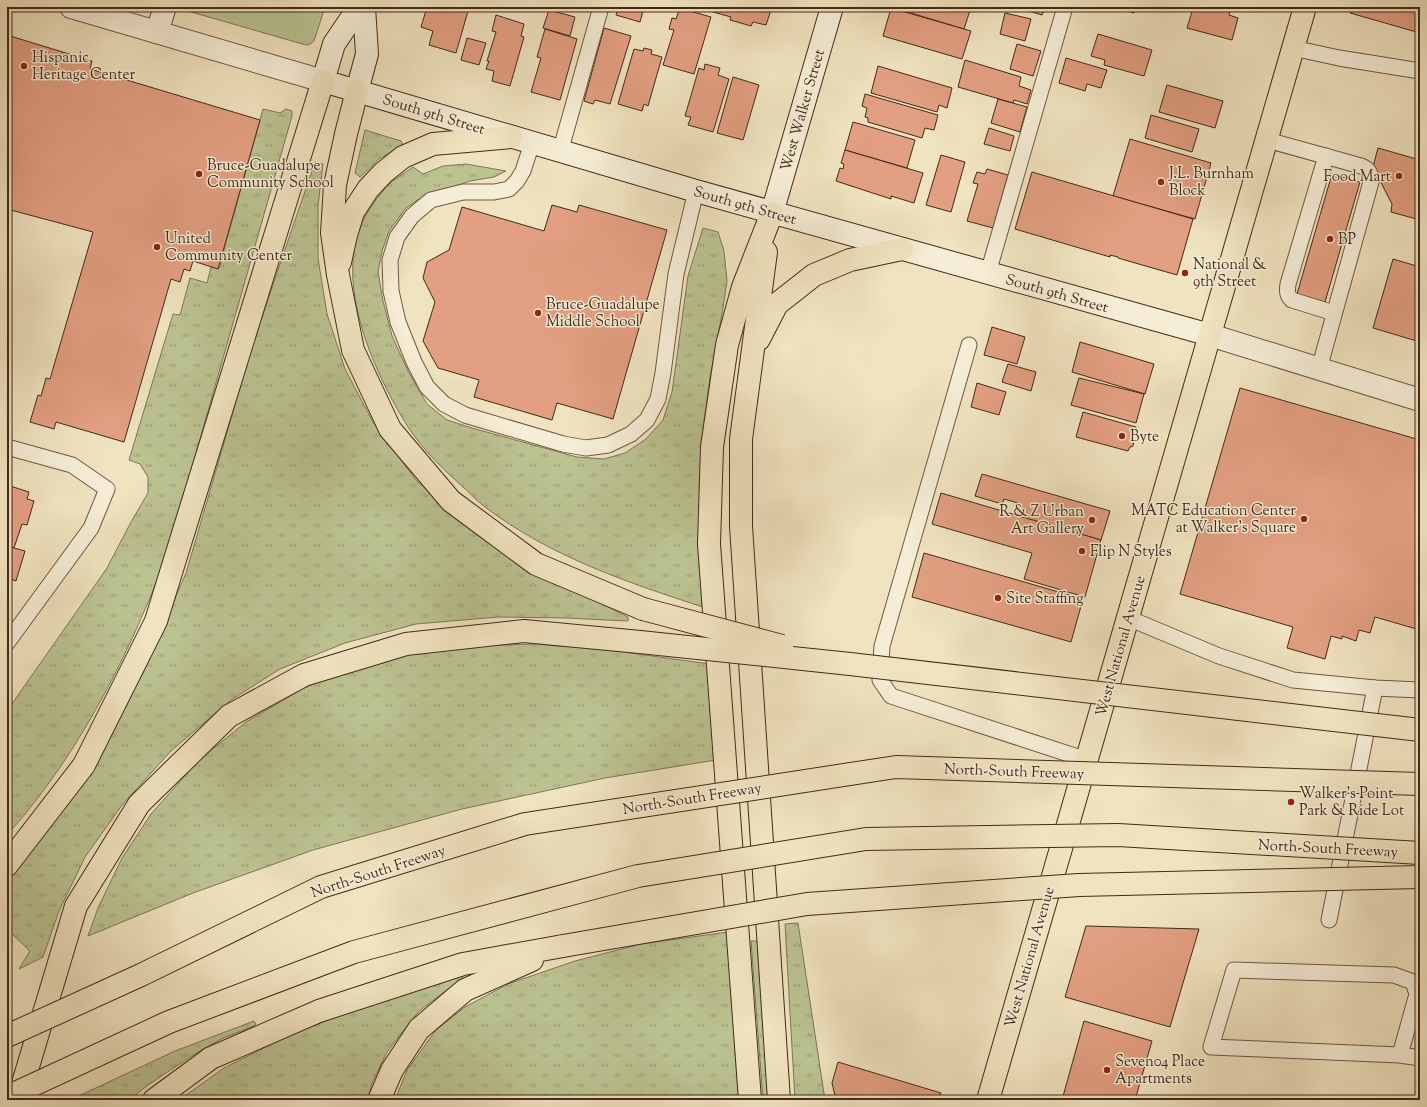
<svg xmlns="http://www.w3.org/2000/svg" width="1427" height="1107" viewBox="0 0 1427 1107" font-family="'Sorts Mill Goudy',serif">
<defs>
<pattern id="grass-tufts" width="24" height="20" patternUnits="userSpaceOnUse"><rect width="24" height="20" fill="#bbc391"/><path d="M3 7l-1-3M5 7V3M7 7l1-3M15 17l-1-3M17 17v-4M19 17l1-3" fill="none" stroke="#9a9e76"/></pattern>
</defs>
<rect width="100%" height="100%" fill="#f0e3bf"/>
<filter id="stains"><feTurbulence type="fractalNoise" baseFrequency=".005" numOctaves="4"/><feColorMatrix values="0 0 0 0 .2 0 0 0 0 .09 0 0 0 0 .02 0 0 0 .5 -.17"/></filter>
<radialGradient id="worn" r=".72"><stop offset=".6" stop-color="#630" stop-opacity="0"/><stop offset="1" stop-color="#630" stop-opacity=".3"/></radialGradient>
<g fill="url(#grass-tufts)" stroke="#7f7656">
<path d="M263,109L280,113L286,109L292,111V116L175,527C168,547 162,568 154,588C118,676 71,764 7,835V711L107,568L131,522L148,493V477L140,464L129,460L173,314L180,315L190,278L207,283L211,267L219,268Z"/>
<polygon points="365,130 401,141 403,145 379,159 360,177 355,173"/>
<polygon points="315,162 323,164 318,206 318,258 327,314 345,369 374,424 416,480 463,522 578,592 628,617 628,621 567,618 498,617 416,624 345,643 280,669 231,700 171,751 122,805 85,857 59,911 43,957 19,969 30,951 7,929 7,874 100,751 143,673 186,573 254,340"/>
<path d="M466,164L506,171L494,177L470,181L419,199L406,208L389,231L382,251L378,272L383,301L392,336L408,371L427,404L447,420L472,428L577,457L604,459L625,453L646,439L663,420L672,392L688,276L703,228L718,232L724,251L727,281L722,314L710,377L701,443L700,490L706,608C629,583 551,557 485,507C477,501 470,493 463,487C443,469 423,450 408,427C373,371 328,273 369,210C374,202 381,193 387,186C394,179 405,173 413,167L423,174L443,166Z"/>
<polygon points="535,644 602,649 710,664 716,760 605,778 462,809 313,850 193,893 88,936 98,908 122,858 151,814 199,760 246,722 302,689 357,665 415,653 469,646"/>
<polygon points="798,923 825,1100 795,1100 785,924"/>
<polygon points="728,932 739,1100 395,1100 407,1070 436,1030 465,1007 508,984 575,961 641,944"/>
<polygon points="751,941 761,941 771,1100 763,1100"/>
<polygon points="462,975 464,982 443,993 419,1011 387,1052 372,1083 368,1100 179,1100 224,1068 294,1033 357,1009"/>
<polygon points="254,1021 256,1025 221,1039 190,1057 148,1085 129,1100 70,1100 175,1051"/>
</g>
<polygon fill="#bbc391" stroke="#7f7656" points="174,7 325,7 314,41 310,44 306,45"/>
<g fill="#e29f81" stroke="#43291a">
<polygon points="427,7 455,7 468,11 456,53 429,45 433,31 421,27"/>
<polygon points="618,7 644,7 640,22 616,15"/>
<polygon points="714,7 772,7 766,25 753,22 751,26 730,20 731,17 713,12"/>
<polygon points="891,7 971,7 964,29"/>
<polygon points="1015,7 1053,7 1053,10 1045,8 1042,15"/>
<polygon points="1122,7 1135,7 1134,13 1121,9"/>
<polygon points="1202,7 1217,7 1230,11 1229,15 1238,18 1232,40 1187,28 1193,8 1201,11"/>
<polygon points="1231,7 1251,7 1249,12"/>
<polygon points="1352,7 1420,7 1420,33 1350,13"/>
<polygon points="680,8 711,17 694,74 663,65 674,30 669,29 672,18 676,19"/>
<polygon points="891,8 971,31 962,59 883,36"/>
<polygon points="549,10 575,17 570,36 543,28"/>
<polygon points="1005,13 1031,19 1025,41 1000,34"/>
<polygon points="496,15 524,24 521,36 524,37 510,86 492,81 494,71 486,69 489,61 487,61 496,32 492,31"/>
<polygon points="604,28 631,36 610,104 595,100 593,104 584,101"/>
<polygon points="545,29 577,39 560,100 531,92 541,58 537,57"/>
<polygon points="1098,34 1152,50 1144,76 1104,65 1105,60 1091,56"/>
<polygon points="7,35 92,61 90,69 260,120 218,269 193,261 190,271 184,269 180,282 171,279 124,442 56,422 54,429 30,422 38,395 41,396 46,378 50,379 93,232 7,209"/>
<polygon points="467,38 486,43 479,65 461,60"/>
<polygon points="1017,44 1041,51 1033,76 1010,69"/>
<polygon points="644,48 652,50 651,54 662,57 648,106 644,104 642,111 618,104 634,49 643,51"/>
<polygon points="1066,58 1107,70 1101,88 1087,84 1085,91 1059,83"/>
<polygon points="965,60 1021,77 1019,86 1031,90 1027,104 1014,100 1013,103 958,87"/>
<polygon points="705,64 720,68 718,75 729,79 713,132 688,125 691,117 685,116 699,68 704,70"/>
<polygon points="878,66 952,88 947,108 939,105 937,112 871,93"/>
<polygon points="733,77 759,85 743,140 717,133"/>
<polygon points="1167,85 1223,101 1215,128 1159,112"/>
<polygon points="865,94 938,115 934,130 925,128 922,138 868,122 868,118 865,117 867,108 862,106"/>
<polygon points="998,99 1027,107 1020,132 991,123"/>
<polygon points="1151,115 1199,129 1192,152 1145,138"/>
<polygon points="853,122 915,140 907,168 845,150"/>
<polygon points="989,128 1014,136 1010,151 984,144"/>
<polygon points="1130,139 1211,163 1195,219 1113,196"/>
<polygon points="1378,148 1420,160 1420,220 1391,212 1392,204 1373,167"/>
<polygon points="845,150 923,173 914,203 891,196 891,199 836,181 840,168 843,169 844,164 841,163"/>
<polygon points="941,155 965,162 951,212 926,205"/>
<polygon points="987,169 1008,175 993,228 967,221 978,184 973,183 977,172 985,174"/>
<polygon points="1032,172 1193,219 1177,275 1118,258 1118,257 1110,255 1110,257 1015,229"/>
<polygon points="1332,174 1360,182 1325,302 1297,294"/>
<polygon points="552,205 577,212 579,205 667,230 613,419 557,403 552,420 474,397 479,380 438,368 423,341 435,302 423,278 427,262 449,250 462,207 544,231"/>
<polygon points="1393,259 1420,267 1420,342 1373,328"/>
<polygon points="992,327 1025,337 1017,364 984,355"/>
<polygon points="1080,342 1154,364 1145,394 1072,372"/>
<polygon points="1008,364 1036,372 1031,391 1002,382"/>
<polygon points="1079,378 1144,394 1136,423 1071,405"/>
<polygon points="977,383 1006,392 999,415 971,407"/>
<polygon points="1240,388 1420,440 1420,630 1375,617 1370,633 1359,630 1356,641 1342,636 1342,639 1331,636 1325,659 1287,648 1293,627 1180,594"/>
<polygon points="1083,412 1136,427 1132,437 1134,440 1133,446 1130,447 1128,451 1076,437"/>
<polygon points="982,474 1110,511 1101,540 1014,515 1018,503 1004,499 1002,504 975,496"/>
<polygon points="7,485 29,492 27,499 34,501 27,525 22,524 14,548 7,546"/>
<polygon points="941,493 1101,540 1085,597 1024,579 1032,553 932,524"/>
<polygon points="7,546 25,551 16,581 7,578"/>
<polygon points="924,553 1083,599 1071,642 912,597"/>
<polygon points="1086,926 1199,929 1170,1027 1065,997"/>
<polygon points="1084,1021 1152,1041 1135,1100 1062,1100"/>
<polygon points="838,1062 941,1093 939,1100 836,1100 832,1083"/>
</g>
<g fill="none" stroke-linecap="round" stroke-linejoin="round">
<defs>
<g id="lane">
<polyline points="1293,48 1339,58 1420,71"/>
<path d="M1267,140L1361,166C1369,169 1371,173 1371,182L1319,369"/>
<polyline points="532,143 523,171 517,181 509,189 494,192 463,192 431,200 412,216 397,237 390,260 391,291 398,322 414,362 427,387 444,404 465,415 563,444 586,448 608,445 631,434 647,420 658,399 663,373 676,274 696,191"/>
<polyline points="560,152 601,7"/>
<path d="M1326,156L1288,284C1287,291 1287,296 1292,300L1334,313"/>
<polyline points="988,273 1065,7"/>
<polyline points="969,345 882,646 880,680 891,696 1087,760"/>
<polyline points="7,447 72,465 107,489 91,528 7,643"/>
<polyline points="1128,618 1219,656 1293,680 1375,688 1420,690"/>
<polyline points="1329,920 1375,688"/>
<polyline points="1400,1055 1417,994 1413,982 1394,975 1234,970 1211,1047 1400,1055 1420,1058"/>
</g>
<g id="street">
<polyline points="71,7 323,81"/>
<polyline points="157,32 165,7"/>
<polyline points="1210,335 1420,400"/>
</g>
<g id="secondary">
<polyline points="359,7 334,44 323,81 696,191 1210,335"/>
<polyline points="357,91 367,54 364,7"/>
<polyline points="772,213 832,7"/>
</g>
<polyline id="primary" points="988,1100 1305,7"/>
<g id="highway">
<polyline points="357,91 346,134 335,185 332,233 338,275 353,350 390,429 451,501 536,564 643,609"/>
<polyline points="766,252 741,439 741,526 779,1100"/>
<polyline points="340,262 346,235 353,212 368,189 383,173 403,157 433,144 511,137"/>
<polyline points="759,339 777,304 814,275 850,260 902,249"/>
<polyline points="7,865 84,765 156,621 323,81"/>
<polyline points="18,1100 76,906 139,804 229,716 304,675 406,644 524,631 640,642"/>
<polyline points="154,1100 211,1058 319,1011 463,964 563,946"/>
<polyline points="379,1100 392,1070 419,1029 465,990 532,960"/>
<polyline points="750,1100 709,544 712,447 727,345 743,287 772,213"/>
</g>
</defs>
<use href="#lane" stroke="#6e5843" stroke-width="17"/>
<use href="#street" stroke="#6e5843" stroke-width="24"/>
<use href="#secondary" stroke="#43291a" stroke-width="24"/>
<use href="#primary" stroke="#43291a" stroke-width="24"/>
<use href="#highway" stroke="#43291a" stroke-width="24"/>
<use href="#lane" stroke="#f5edd5" stroke-width="15"/>
<use href="#street" stroke="#f5edd5" stroke-width="22"/>
<use href="#secondary" stroke="#f5edd5" stroke-width="22"/>
<use href="#primary" stroke="#f0e3bf" stroke-width="22"/>
<use href="#highway" stroke="#f0e3bf" stroke-width="22"/>
<defs>
<g id="highway-bridge">
<polyline points="643,609 782,646"/>
<polyline points="640,642 850,664 1420,730"/>
<polyline points="563,946 807,904 1079,885 1420,877"/>
<polyline points="7,1036 141,975 321,887 525,824 896,767 1420,784"/>
<polyline points="7,1097 169,1022 354,952 638,876 866,839 1118,835 1420,853"/>
</g>
</defs>
<use href="#highway-bridge" stroke="#43291a" stroke-width="24" stroke-linecap="butt"/>
<use href="#highway-bridge" stroke="#f0e3bf" stroke-width="22"/>
</g>
<g fill="#8f2418" stroke="#f5edd5" stroke-width="1.5">
<circle cx="24" cy="66" r="4"/>
<circle cx="199" cy="174" r="4"/>
<circle cx="1399" cy="176" r="4"/>
<circle cx="1161" cy="182" r="4"/>
<circle cx="1330" cy="239" r="4"/>
<circle cx="157" cy="247" r="4"/>
<circle cx="1185" cy="273" r="4"/>
<circle cx="538" cy="313" r="4"/>
<circle cx="1122" cy="436" r="4"/>
<circle cx="1304" cy="519" r="4"/>
<circle cx="1092" cy="520" r="4"/>
<circle cx="1082" cy="551" r="4"/>
<circle cx="998" cy="598" r="4"/>
<circle cx="1291" cy="802" r="4"/>
<circle cx="1107" cy="1070" r="4"/>
</g>
<g text-anchor="middle" stroke-width="3" stroke-linejoin="round" paint-order="stroke">
<g font-size="15" fill="#43291a" stroke="#f5edd5" text-anchor="start">
<text x="32" y="62">Hispanic<tspan x="32" dy="17">Heritage Center</tspan></text>
<text x="207" y="170">Bruce-Guadalupe<tspan x="207" dy="17">Community School</tspan></text>
<text x="1169" y="178">J.L. Burnham<tspan x="1169" dy="17">Block</tspan></text>
<text x="1391" y="181" text-anchor="end">Food Mart</text>
<text x="165" y="243">United<tspan x="165" dy="17">Community Center</tspan></text>
<text x="1338" y="244">BP</text>
<text x="1193" y="269">National &amp;<tspan x="1193" dy="17">9th Street</tspan></text>
<text x="546" y="309">Bruce-Guadalupe<tspan x="546" dy="17">Middle School</tspan></text>
<text x="1130" y="441">Byte</text>
<text x="1296" y="515" text-anchor="end">MATC Education Center<tspan x="1296" dy="17">at Walker's Square</tspan></text>
<text x="1084" y="516" text-anchor="end">R &amp; Z Urban<tspan x="1084" dy="17">Art Gallery</tspan></text>
<text x="1090" y="556">Flip N Styles</text>
<text x="1006" y="603">Site Staffing</text>
<text x="1299" y="798">Walker's Point<tspan x="1299" dy="17">Park &amp; Ride Lot</tspan></text>
<text x="1115" y="1066">Seven04 Place<tspan x="1115" dy="17">Apartments</tspan></text>
</g>
<g font-size="15" fill="#43291a" stroke="#f5edd5">
<text transform="translate(802 110) rotate(-74)" y="5">West Walker Street</text>
<text transform="translate(434 114) rotate(17)" y="5">South 9th Street</text>
<text transform="translate(745 205) rotate(16)" y="5">South 9th Street</text>
<text transform="translate(1057 293) rotate(16)" y="5">South 9th Street</text>
<text transform="translate(1120 646) rotate(-74)" y="5">West National Avenue</text>
<text transform="translate(1014 771) rotate(2)" y="5">North-South Freeway</text>
<text transform="translate(692 798) rotate(-9)" y="5">North-South Freeway</text>
<text transform="translate(1328 848) rotate(3)" y="5">North-South Freeway</text>
<text transform="translate(378 871) rotate(-18)" y="5">North-South Freeway</text>
<text transform="translate(1029 957) rotate(-74)" y="5">West National Avenue</text>
</g>
</g>
<rect width="1427" height="1107" fill="none" stroke="#f0e3bf" stroke-width="24"/>
<rect x="8" y="8" width="1411" height="1091" fill="none" stroke="#43291a" stroke-width="2"/>
<rect x="12" y="12" width="1403" height="1083" fill="none" stroke="#43291a"/>
<rect width="100%" height="100%" filter="url(#stains)"/>
<rect width="100%" height="100%" fill="url(#worn)"/>
</svg>
